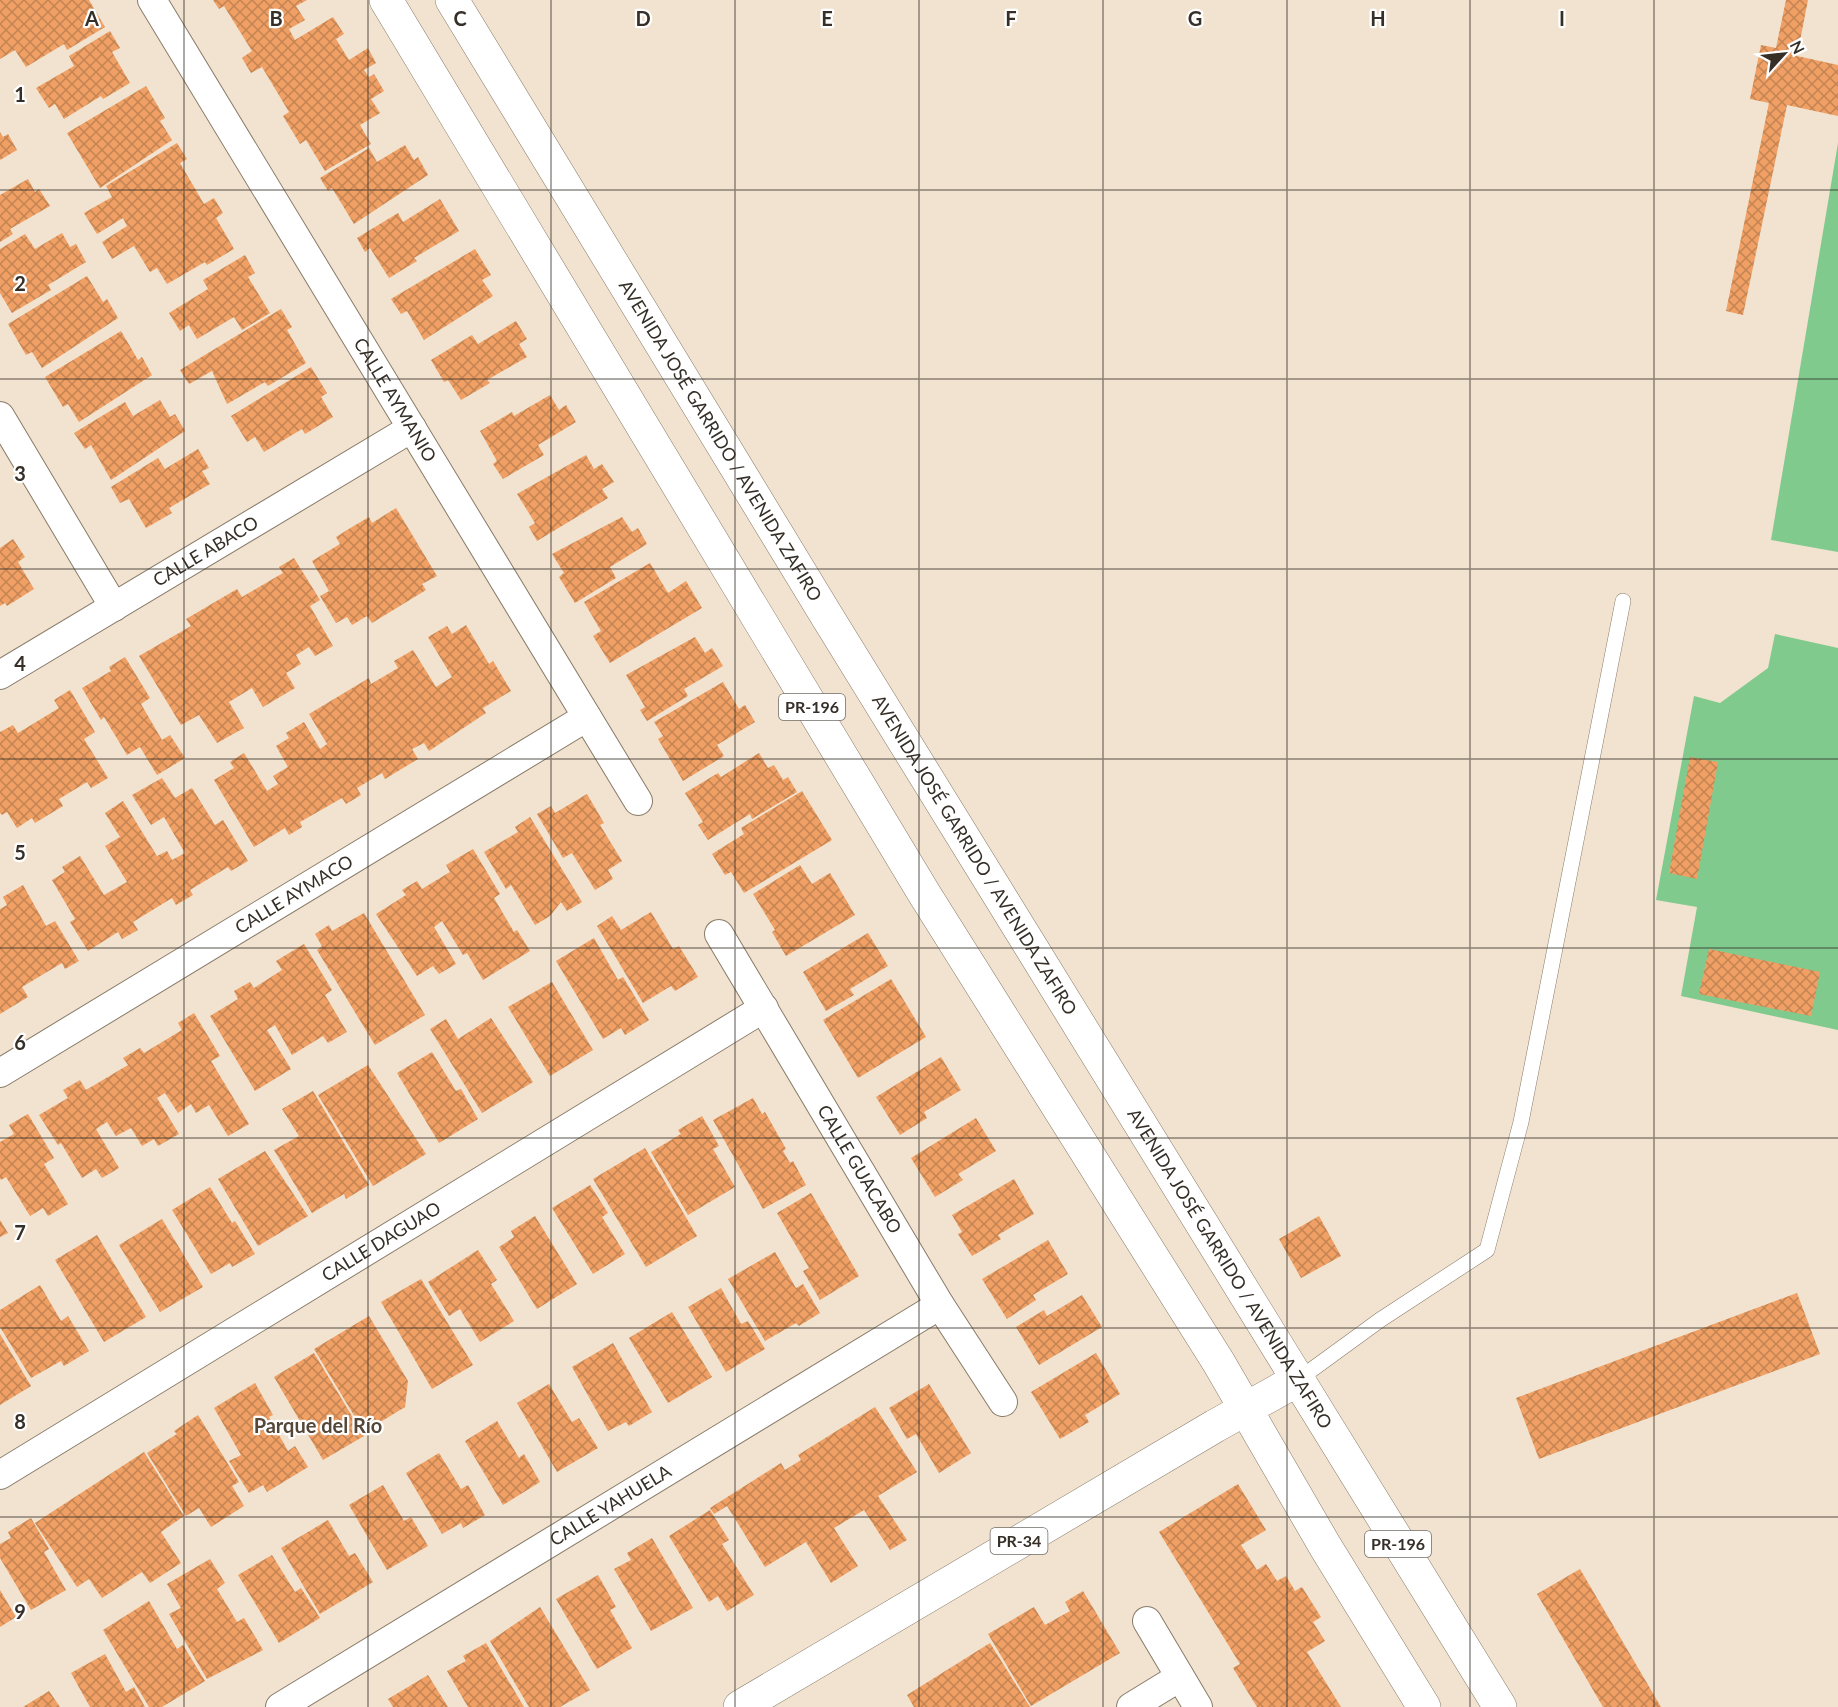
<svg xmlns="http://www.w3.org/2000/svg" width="1838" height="1707" viewBox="0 0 1838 1707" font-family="Lato,sans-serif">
<defs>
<pattern id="building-cross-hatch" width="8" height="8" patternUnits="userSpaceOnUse" patternTransform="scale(1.5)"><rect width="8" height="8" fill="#f0a064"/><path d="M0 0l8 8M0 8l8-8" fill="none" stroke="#c38352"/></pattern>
</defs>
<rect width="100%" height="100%" fill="#f1e3cf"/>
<g fill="#80ca8e">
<polygon points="1838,143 1838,552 1771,540"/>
<polygon points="1775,634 1838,648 1838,1030 1681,996 1697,907 1656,900 1694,696 1720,703 1768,668"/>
</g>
<g fill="url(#building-cross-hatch)">
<polygon points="0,0 89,0 105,27 67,50 64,44 26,67 15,50 0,59"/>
<polygon points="213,0 307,0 296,6 305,20 289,29 295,40 333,17 344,34 336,39 349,60 368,48 376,63 364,70 369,77 374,74 384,91 371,99 380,113 360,125 371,144 325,171 306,140 300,144 283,116 289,112 262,67 251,73 242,58 252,51 224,6 219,9"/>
<polygon points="1786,0 1808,0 1797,56 1838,65 1838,116 1787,105 1743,315 1726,311 1769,103 1750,99 1761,45 1776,48"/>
<polygon points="110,31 120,48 112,52 130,83 103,99 101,96 64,119 55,104 49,108 36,88 74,66 69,56"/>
<polygon points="146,86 165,118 160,121 172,140 100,188 67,133"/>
<polygon points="0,132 3,137 8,134 17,150 0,160"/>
<polygon points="177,143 187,159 180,163 204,204 214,198 223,213 216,218 234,249 207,265 205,262 167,284 157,268 150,272 134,246 112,259 102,242 127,226 123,218 97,234 84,213 112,197 106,186"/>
<polygon points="405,145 414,160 418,157 428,175 354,224 332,188 328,191 320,178 369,148 377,162"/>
<polygon points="28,179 35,192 39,189 50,206 10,229 13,234 0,242 0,195"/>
<polygon points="440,199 459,231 414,258 417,261 389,278 370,248 365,252 357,238 398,213 403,222"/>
<polygon points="62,233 70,247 76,244 86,262 48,285 51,290 12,313 0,293 0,249 25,234 35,249"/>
<polygon points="475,249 491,275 482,280 493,296 424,340 407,311 401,314 391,299"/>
<polygon points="245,255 255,273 248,277 270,313 242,330 234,317 197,339 189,325 180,331 169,313 208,289 203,280"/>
<polygon points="87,276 103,302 107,299 118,318 42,368 32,352 26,355 8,324"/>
<polygon points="281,309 292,327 287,330 306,363 268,386 265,382 227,404 212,371 189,384 180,370"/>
<polygon points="516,321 527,339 519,344 527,357 487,380 490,383 461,400 448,380 444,382 431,360 472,335 478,344"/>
<polygon points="121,331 138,360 142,357 152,375 79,422 68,404 63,407 45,377"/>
<polygon points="311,367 327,393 321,397 333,417 305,434 302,429 264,452 255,437 247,442 231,416"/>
<polygon points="550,395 559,410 566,405 576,422 538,445 544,455 503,479 493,464 497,461 480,431 512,412 514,416"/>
<polygon points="160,400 170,417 175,414 185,431 111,480 91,445 85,449 74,433 125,402 133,416"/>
<polygon points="198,449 209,468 202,471 210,484 169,508 172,513 146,528 129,499 120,503 111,487 158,458 165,469"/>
<polygon points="586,455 594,469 602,464 614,482 602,489 608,498 537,541 529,527 535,523 517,494"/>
<polygon points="396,508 437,576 422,584 426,590 372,623 367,616 352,625 347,617 336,623 320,596 329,591 312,561 340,544 336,537 352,527 369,517 372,523"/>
<polygon points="622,517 632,532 638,528 647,544 610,567 616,578 575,603 559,577 564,573 552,554"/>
<polygon points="13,539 25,557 18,562 34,589 7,606 5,603 0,606 0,548"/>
<polygon points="294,558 320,600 310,606 333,646 315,656 309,647 296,655 301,664 286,673 295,688 263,707 252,688 229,702 244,728 217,743 199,715 181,725 139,656 191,626 186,619 237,589 242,597 283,573 279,567"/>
<polygon points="650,563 668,593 686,581 702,608 610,663 593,636 601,631 584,602"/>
<polygon points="466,625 489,664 493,661 511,691 483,708 486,713 429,751 424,743 412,749 418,759 385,779 382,773 357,788 361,795 346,804 342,798 300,822 302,827 289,835 285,828 254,847 214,780 234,768 230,762 244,753 267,791 278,784 273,776 288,767 276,746 289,738 286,733 304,722 320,749 327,744 309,714 369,678 371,684 398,668 394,661 413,650 436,687 452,677 428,637 447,626 452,634"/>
<polygon points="695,637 705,653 712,648 723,666 684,689 688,696 647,721 640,710 645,707 626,675"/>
<polygon points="125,657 150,698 141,704 162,740 170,735 185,758 157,775 140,747 127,755 104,717 101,720 82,688 111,671 109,667"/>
<polygon points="723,682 739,709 745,705 755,722 717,745 724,756 683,781 658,739 663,736 654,722"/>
<polygon points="70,690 95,732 84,739 108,778 91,788 87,782 59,799 63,806 35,823 32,818 17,828 7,812 2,815 0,813 0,732 13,725 18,733 59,708 54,700"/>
<polygon points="759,753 768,768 774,765 783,780 788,777 797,792 752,819 750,814 708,840 698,825 703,822 685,793 718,773 721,777"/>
<polygon points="1690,757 1718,762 1697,879 1669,873"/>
<polygon points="162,778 175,798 192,788 215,825 223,820 248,861 231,871 228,867 190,890 193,895 176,905 172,898 133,922 138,930 122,939 118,932 88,951 70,922 75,919 52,880 65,872 62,867 80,856 104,895 127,882 105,846 120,837 105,813 123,801 157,856 167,851 172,860 185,853 164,817 151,825 132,795"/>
<polygon points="802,791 832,840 744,893 731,872 725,875 712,854 744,834 741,828"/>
<polygon points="587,794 604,823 600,825 622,861 608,870 613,879 595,890 572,853 563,858 537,814 551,806 555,813"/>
<polygon points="530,817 582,902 567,911 561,902 550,916 535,925 511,885 506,889 484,852 518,832 515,827"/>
<polygon points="473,849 500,894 494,898 514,932 517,930 530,951 483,980 467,953 463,955 442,921 434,927 456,964 439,974 433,966 417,976 376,914 406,895 402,890 417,881 422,889 450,872 446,865"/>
<polygon points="800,865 812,884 830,873 855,915 786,956 772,932 775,930 753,894"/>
<polygon points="23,885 46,926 55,921 79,961 65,969 62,963 22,987 28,997 0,1014 0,909 7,905 3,897"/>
<polygon points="651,912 673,949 679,946 698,977 675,991 671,986 643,1003 597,926 612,916 621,930"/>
<polygon points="364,913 425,1015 375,1045 317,950 322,946 315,934 329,925 332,931"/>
<polygon points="868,933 888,966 850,989 854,995 826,1011 803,972"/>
<polygon points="594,938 618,980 623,977 649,1020 625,1035 621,1028 603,1039 556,961"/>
<polygon points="304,944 332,990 325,995 347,1032 328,1043 323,1036 292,1055 275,1025 267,1030 291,1069 255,1091 210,1016 238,999 234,991 250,982 254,988 282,970 276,961"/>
<polygon points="1709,949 1820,972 1811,1016 1699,994"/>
<polygon points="891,979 926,1037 858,1078 823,1020"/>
<polygon points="552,982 593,1050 550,1076 508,1007"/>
<polygon points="194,1013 220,1056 211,1061 249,1124 228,1136 209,1105 196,1113 191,1104 178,1113 165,1093 157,1098 179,1134 158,1146 154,1139 142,1146 131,1128 116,1136 107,1122 96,1129 119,1168 102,1178 96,1169 82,1178 61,1143 58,1145 39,1115 68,1098 63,1090 80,1080 86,1090 128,1065 123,1058 140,1048 144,1053 182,1030 178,1023"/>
<polygon points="491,1018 533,1082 482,1113 430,1029 446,1019 458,1039"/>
<polygon points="432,1052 456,1091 461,1089 478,1119 439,1143 397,1073"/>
<polygon points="941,1057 961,1090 924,1112 927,1118 900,1135 876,1097"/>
<polygon points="368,1065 426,1154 373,1186 318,1095"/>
<polygon points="313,1091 369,1185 346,1199 344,1194 312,1213 274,1150 299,1136 282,1109"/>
<polygon points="753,1098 762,1114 765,1112 786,1149 783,1151 790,1163 793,1161 806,1185 763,1209 713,1120"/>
<polygon points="28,1114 54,1158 44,1164 68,1204 48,1216 43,1208 30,1216 6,1177 1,1180 0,1178 0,1142 14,1134 9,1125"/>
<polygon points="702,1116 719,1146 713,1149 735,1187 688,1215 651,1152 681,1134 678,1130"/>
<polygon points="976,1118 996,1151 958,1174 963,1180 935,1197 911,1158"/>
<polygon points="645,1148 697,1236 646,1267 593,1179"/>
<polygon points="265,1151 308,1216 258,1246 218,1179"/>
<polygon points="1014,1179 1034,1214 998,1235 1001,1239 972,1256 958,1234 962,1232 952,1215"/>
<polygon points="590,1185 608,1213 602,1217 625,1254 593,1274 552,1208"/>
<polygon points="210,1187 232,1223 235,1221 255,1254 232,1267 230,1263 211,1274 172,1210"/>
<polygon points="811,1193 859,1276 820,1300 803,1271 809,1268 777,1213"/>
<polygon points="535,1216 577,1284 537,1309 499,1247 514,1237 511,1231"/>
<polygon points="1319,1216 1341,1256 1301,1278 1279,1239"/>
<polygon points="162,1219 203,1287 160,1312 119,1245"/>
<polygon points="0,1220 8,1233 0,1237"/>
<polygon points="97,1235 146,1317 104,1342 55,1260"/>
<polygon points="1048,1240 1068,1274 1033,1295 1036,1300 1007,1319 982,1279"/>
<polygon points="478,1250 497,1280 491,1284 514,1321 480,1342 460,1309 449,1316 428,1282"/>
<polygon points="775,1252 796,1288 803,1284 820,1313 799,1326 796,1323 765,1341 728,1279"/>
<polygon points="421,1279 473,1365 432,1389 381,1302"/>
<polygon points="40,1285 61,1321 68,1316 89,1351 64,1366 61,1361 31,1378 0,1327 0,1310"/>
<polygon points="721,1288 741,1324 748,1321 765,1349 726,1372 688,1307"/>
<polygon points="1797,1293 1820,1354 1539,1459 1516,1398"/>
<polygon points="1082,1295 1102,1327 1039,1365 1016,1327 1044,1310 1047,1316"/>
<polygon points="672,1312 712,1377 668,1403 629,1338"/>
<polygon points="369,1316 408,1381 405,1407 364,1432 314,1349"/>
<polygon points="0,1334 31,1386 0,1405"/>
<polygon points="613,1343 652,1412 629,1426 626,1422 608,1431 572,1367"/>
<polygon points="314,1353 364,1436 323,1460 274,1377"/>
<polygon points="1096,1353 1120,1394 1085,1415 1089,1422 1060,1439 1031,1392"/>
<polygon points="255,1383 273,1415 269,1417 288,1451 295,1446 308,1467 267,1492 263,1485 249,1493 229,1461 241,1455 214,1408"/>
<polygon points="549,1384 572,1422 579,1418 598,1448 557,1472 517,1403"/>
<polygon points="929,1384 971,1453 939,1473 916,1434 907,1439 889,1408"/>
<polygon points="875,1407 917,1472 878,1496 907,1540 890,1550 864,1510 834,1528 858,1566 831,1583 806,1542 765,1567 727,1506 714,1514 710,1508 781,1463 785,1470 801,1460 798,1455"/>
<polygon points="198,1415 239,1482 232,1486 244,1506 211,1527 199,1508 186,1516 147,1453 177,1434 174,1431"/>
<polygon points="497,1421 519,1458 524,1454 540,1482 503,1505 465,1441"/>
<polygon points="144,1452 184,1516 161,1532 181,1563 150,1583 142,1572 102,1598 89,1579 77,1587 35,1523"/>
<polygon points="439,1453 461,1489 468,1485 485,1515 463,1528 461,1523 442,1534 406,1473"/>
<polygon points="1238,1484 1266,1530 1241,1545 1257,1570 1266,1564 1277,1581 1286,1576 1295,1591 1302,1587 1321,1617 1313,1622 1325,1641 1307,1652 1341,1707 1257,1707 1233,1668 1240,1664 1159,1532"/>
<polygon points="383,1485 404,1521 411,1517 428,1546 387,1570 349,1505"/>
<polygon points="710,1510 729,1540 722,1544 754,1595 727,1611 718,1596 709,1602 669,1536"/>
<polygon points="31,1518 49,1549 44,1552 66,1590 31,1610 0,1558 0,1544 11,1538 8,1532"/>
<polygon points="328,1520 349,1556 355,1553 373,1582 320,1614 281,1548"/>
<polygon points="652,1538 693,1608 651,1631 614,1569 631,1560 627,1553"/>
<polygon points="272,1555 295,1592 301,1588 320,1618 279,1643 238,1575"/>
<polygon points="210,1559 225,1583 217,1589 237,1622 244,1618 263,1650 207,1679 169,1614 181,1608 167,1584"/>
<polygon points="1580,1569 1661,1707 1603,1707 1537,1594"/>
<polygon points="598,1575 616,1607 610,1610 632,1648 597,1669 556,1599"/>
<polygon points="0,1590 16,1617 0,1627"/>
<polygon points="1083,1591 1120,1653 1031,1706 988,1634 1034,1607 1045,1625 1070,1611 1065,1602"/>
<polygon points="149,1601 177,1649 183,1645 205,1681 162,1707 149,1707 103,1630"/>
<polygon points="540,1607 590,1690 560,1707 529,1707 490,1641"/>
<polygon points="486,1643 524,1707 468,1707 447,1671 466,1661 463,1656"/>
<polygon points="990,1643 1030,1707 914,1707 907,1695"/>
<polygon points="105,1654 126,1692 134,1687 145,1707 90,1707 71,1673"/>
<polygon points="428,1675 448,1707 393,1707 388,1699"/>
<polygon points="49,1691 60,1707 23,1707"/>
</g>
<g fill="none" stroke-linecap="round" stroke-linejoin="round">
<defs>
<polyline id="lane" points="1299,1379 1380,1320 1487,1250 1521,1122 1623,601"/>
<g id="street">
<path id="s1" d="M152,0L638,801"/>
<polyline points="0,416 114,607"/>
<path id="s2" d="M0,675L412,428"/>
<path id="s3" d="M719,934L940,1305L1003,1402"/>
<path id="s4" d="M0,1073L587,717"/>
<path id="s5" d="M0,1475L764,1008"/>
<polyline points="1147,1621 1198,1707"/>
<path id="s6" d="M280,1707L940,1305"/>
<polyline points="1131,1707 1180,1677"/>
</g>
<g id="primary">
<polyline points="386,0 925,895 1219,1363 1325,1546 1424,1707"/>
<path id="s7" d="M452,0L828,618L1500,1707"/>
<polyline points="740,1707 1215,1426 1299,1379"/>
</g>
</defs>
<use href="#lane" stroke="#887b69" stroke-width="16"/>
<use href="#street" stroke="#887b69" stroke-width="30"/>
<use href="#primary" stroke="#887b69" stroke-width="34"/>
<use href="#lane" stroke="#fff" stroke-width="15"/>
<use href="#street" stroke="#fff" stroke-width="28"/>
<use href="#primary" stroke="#fff" stroke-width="33"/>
</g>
<path fill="none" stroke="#352f28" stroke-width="1.5" stroke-opacity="0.55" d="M184,0V1707M368,0V1707M551,0V1707M735,0V1707M919,0V1707M1103,0V1707M1287,0V1707M1470,0V1707M1654,0V1707M0,190H1838M0,379H1838M0,569H1838M0,759H1838M0,948H1838M0,1138H1838M0,1328H1838M0,1517H1838"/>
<g text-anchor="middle" stroke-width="4.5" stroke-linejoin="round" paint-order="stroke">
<g fill="#fff" stroke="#726d68" stroke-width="1.5">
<rect x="779" y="694" width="66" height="26" rx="4.5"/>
<rect x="990.5" y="1528" width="57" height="26" rx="4.5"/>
<rect x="1365" y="1531" width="66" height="26" rx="4.5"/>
</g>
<g font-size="16" font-weight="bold" fill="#352f28">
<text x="812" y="713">PR-196</text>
<text x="1019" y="1547">PR-34</text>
<text x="1398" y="1550">PR-196</text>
</g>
<g font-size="18" fill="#352f28" stroke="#fff">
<text dy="6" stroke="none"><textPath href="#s1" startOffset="468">CALLE AYMANIO</textPath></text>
<text dy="6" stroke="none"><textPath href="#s7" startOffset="516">AVENIDA JOSÉ GARRIDO / AVENIDA ZAFIRO</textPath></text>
<text dy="6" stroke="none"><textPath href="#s2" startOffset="240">CALLE ABACO</textPath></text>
<text dy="6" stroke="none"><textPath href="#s7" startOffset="1002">AVENIDA JOSÉ GARRIDO / AVENIDA ZAFIRO</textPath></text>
<text dy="6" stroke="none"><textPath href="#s4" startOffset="344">CALLE AYMACO</textPath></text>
<text dy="6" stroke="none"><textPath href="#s3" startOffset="274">CALLE GUACABO</textPath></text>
<text dy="6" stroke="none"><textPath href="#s5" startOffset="447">CALLE DAGUAO</textPath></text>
<text dy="6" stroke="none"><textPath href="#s7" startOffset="1488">AVENIDA JOSÉ GARRIDO / AVENIDA ZAFIRO</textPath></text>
<text dy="6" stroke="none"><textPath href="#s6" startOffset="387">CALLE YAHUELA</textPath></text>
</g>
<g font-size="20" font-weight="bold" fill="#544737" stroke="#fff">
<text x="318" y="1433">Parque del Río</text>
</g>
</g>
<g font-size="20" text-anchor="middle" font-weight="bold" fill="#352f28" stroke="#fff" stroke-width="4.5" stroke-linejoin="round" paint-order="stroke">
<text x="92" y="26">A</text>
<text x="276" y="26">B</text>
<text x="460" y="26">C</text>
<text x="643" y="26">D</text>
<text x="827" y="26">E</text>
<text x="1011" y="26">F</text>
<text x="1195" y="26">G</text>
<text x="1378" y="26">H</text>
<text x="1562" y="26">I</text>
<text x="20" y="102">1</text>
<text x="20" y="291">2</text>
<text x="20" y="481">3</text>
<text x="20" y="671">4</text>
<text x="20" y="860">5</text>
<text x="20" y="1050">6</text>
<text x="20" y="1240">7</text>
<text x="20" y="1429">8</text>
<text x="20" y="1619">9</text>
</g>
<g transform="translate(1784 54) rotate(63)" stroke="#ffffff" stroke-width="4.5" paint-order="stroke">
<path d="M0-4.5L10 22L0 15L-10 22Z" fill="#352f28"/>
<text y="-9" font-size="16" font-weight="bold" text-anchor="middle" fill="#352f28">N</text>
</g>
</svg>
